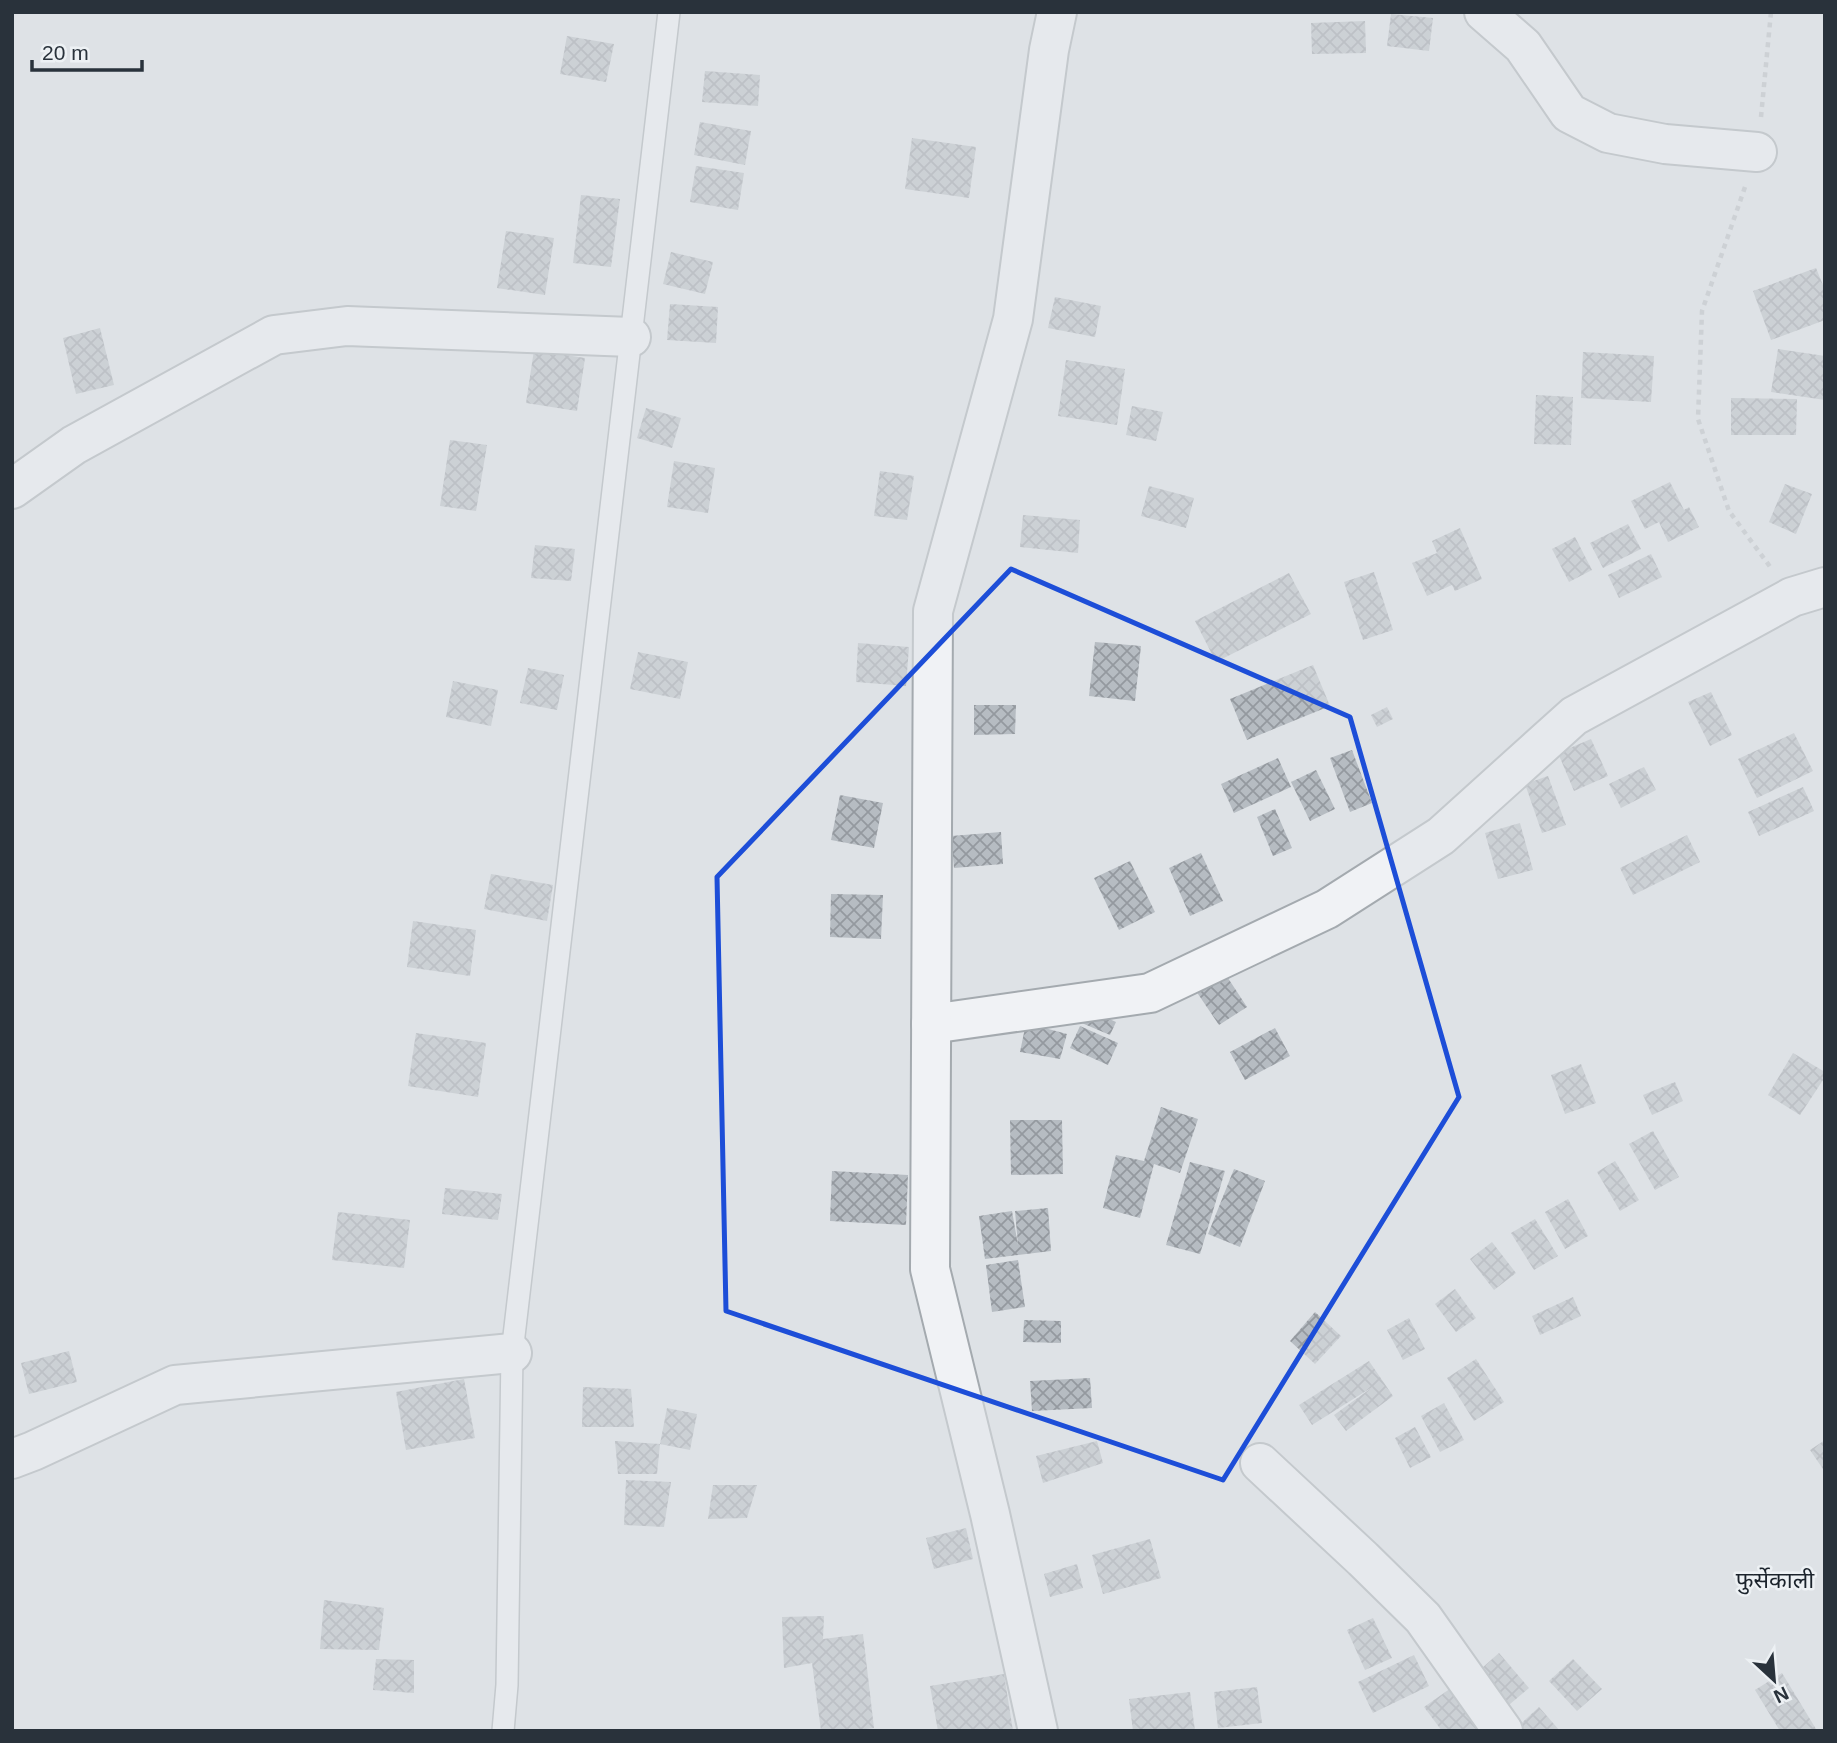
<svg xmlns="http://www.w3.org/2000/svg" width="1837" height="1743" viewBox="0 0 1837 1743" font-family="Helvetica,'Noto Sans Devanagari',sans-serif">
<defs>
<pattern id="building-cross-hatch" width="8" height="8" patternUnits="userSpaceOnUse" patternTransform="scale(1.75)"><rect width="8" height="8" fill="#b6bcc2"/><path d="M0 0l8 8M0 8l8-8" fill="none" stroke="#94999f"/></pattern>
</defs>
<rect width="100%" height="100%" fill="#dee2e6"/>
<g fill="url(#building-cross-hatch)">
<polygon points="1391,14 1433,18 1429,51 1387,46"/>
<polygon points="1365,21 1366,53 1312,54 1311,23"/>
<polygon points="567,36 614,44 606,82 560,74"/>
<polygon points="705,71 760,75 758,106 702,102"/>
<polygon points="700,122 751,131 745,165 694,155"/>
<polygon points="912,138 976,147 969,198 905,189"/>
<polygon points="696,166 744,173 738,210 690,202"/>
<polygon points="581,195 620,199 611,267 573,263"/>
<polygon points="506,231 554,238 545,295 497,288"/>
<polygon points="671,252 713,262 705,294 663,284"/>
<polygon points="1816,268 1825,290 1825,320 1771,340 1753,291"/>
<polygon points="1055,297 1101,306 1095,337 1048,328"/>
<polygon points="670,304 718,307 716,343 667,340"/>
<polygon points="100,328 114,385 76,394 63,338"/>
<polygon points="1778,349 1825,356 1825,400 1771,392"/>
<polygon points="534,350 585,358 577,411 526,403"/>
<polygon points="1583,352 1654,356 1651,402 1581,398"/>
<polygon points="1066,360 1125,369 1117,425 1058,416"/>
<polygon points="1536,395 1573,397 1571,445 1534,444"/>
<polygon points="1731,398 1797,399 1796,435 1731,435"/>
<polygon points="1132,406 1163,412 1156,441 1126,435"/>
<polygon points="646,408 681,418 672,448 637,438"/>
<polygon points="450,440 487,445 476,511 440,506"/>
<polygon points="674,461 715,468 708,513 667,507"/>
<polygon points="880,471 914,476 907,520 874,516"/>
<polygon points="1670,482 1684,510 1689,507 1699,527 1668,542 1659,522 1645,529 1631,501"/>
<polygon points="1785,484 1812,494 1796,534 1769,522"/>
<polygon points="1149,486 1194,498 1186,528 1141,516"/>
<polygon points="1023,515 1080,520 1078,553 1020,547"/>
<polygon points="1628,524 1641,549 1603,568 1590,543"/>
<polygon points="1460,528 1482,579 1455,591 1452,585 1427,596 1412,563 1437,553 1432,541"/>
<polygon points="1575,537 1592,570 1569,582 1552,549"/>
<polygon points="535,545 575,549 571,581 531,578"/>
<polygon points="1651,554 1662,577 1619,598 1608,575"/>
<polygon points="1374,572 1393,630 1363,640 1344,582"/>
<polygon points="1289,573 1311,614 1216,662 1195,621"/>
<polygon points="1095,642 1141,646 1135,701 1089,696"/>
<polygon points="858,643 909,647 906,686 856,682"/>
<polygon points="638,652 688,662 680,699 630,689"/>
<polygon points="1313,665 1330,706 1247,740 1230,699"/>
<polygon points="528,668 564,675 557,710 520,703"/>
<polygon points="453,681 498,690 491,726 446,717"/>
<polygon points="1711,692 1732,735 1710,746 1688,702"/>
<polygon points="974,705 1016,705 1015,734 974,735"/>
<polygon points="1387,707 1393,719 1377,727 1371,715"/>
<polygon points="1794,733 1813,771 1757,798 1738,759"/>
<polygon points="1591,739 1608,776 1574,791 1558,753"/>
<polygon points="1352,750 1372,803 1350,812 1330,758"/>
<polygon points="1278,758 1291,787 1234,813 1221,784"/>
<polygon points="1644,767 1656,790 1621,808 1609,784"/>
<polygon points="1316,770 1335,809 1310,821 1291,782"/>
<polygon points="1548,776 1566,825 1542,833 1525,784"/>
<polygon points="1803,787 1814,811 1759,836 1748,812"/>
<polygon points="840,795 883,803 874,848 831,840"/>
<polygon points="1275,809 1292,848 1273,856 1257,817"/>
<polygon points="1520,823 1533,870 1498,879 1485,833"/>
<polygon points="1001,832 1003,864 954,868 951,836"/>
<polygon points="1687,835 1700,862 1633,895 1620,868"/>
<polygon points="1201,853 1223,901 1190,916 1169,868"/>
<polygon points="1130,861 1155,912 1119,930 1094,878"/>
<polygon points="491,874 553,885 547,921 484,909"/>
<polygon points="831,894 883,895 881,939 830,937"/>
<polygon points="413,921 476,930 470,976 407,967"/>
<polygon points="1224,972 1247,1007 1219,1025 1196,991"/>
<polygon points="1083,1007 1116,1022 1110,1035 1077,1021"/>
<polygon points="1026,1023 1067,1034 1060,1059 1020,1052"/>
<polygon points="1080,1026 1118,1043 1108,1065 1070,1048"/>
<polygon points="1275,1028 1290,1056 1245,1080 1230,1052"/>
<polygon points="416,1033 486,1043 478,1097 408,1086"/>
<polygon points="1793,1053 1825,1072 1825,1077 1800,1115 1768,1095"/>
<polygon points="1581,1064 1596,1103 1565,1114 1551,1075"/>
<polygon points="1675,1082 1683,1101 1652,1115 1643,1095"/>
<polygon points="1161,1107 1198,1119 1180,1173 1154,1164 1140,1218 1103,1208 1116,1155 1144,1161"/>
<polygon points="1010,1120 1062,1120 1063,1174 1011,1175"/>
<polygon points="1653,1131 1679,1177 1655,1190 1629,1144"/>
<polygon points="1615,1161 1639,1200 1620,1211 1597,1172"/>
<polygon points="1190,1162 1225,1171 1200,1254 1166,1245"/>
<polygon points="1234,1169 1265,1181 1240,1247 1208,1234"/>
<polygon points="832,1171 908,1175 906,1225 830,1221"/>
<polygon points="445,1188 502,1194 498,1220 442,1214"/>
<polygon points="1568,1199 1588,1236 1565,1249 1545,1212"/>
<polygon points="1048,1208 1051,1251 985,1259 979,1216 1012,1211 1018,1245 1015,1211"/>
<polygon points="338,1212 410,1220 404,1268 332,1260"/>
<polygon points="1535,1219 1558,1256 1534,1270 1511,1233"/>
<polygon points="1492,1242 1516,1273 1494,1290 1470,1259"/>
<polygon points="1018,1260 1025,1307 992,1312 986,1265"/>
<polygon points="1455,1289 1476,1318 1456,1332 1435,1304"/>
<polygon points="1573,1297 1581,1316 1540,1335 1532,1316"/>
<polygon points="1315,1312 1341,1336 1315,1364 1290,1341"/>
<polygon points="1409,1318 1425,1349 1403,1360 1387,1330"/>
<polygon points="1024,1320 1061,1321 1061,1343 1023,1342"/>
<polygon points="69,1351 77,1382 29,1394 21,1363"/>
<polygon points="1476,1359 1504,1402 1474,1421 1447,1378"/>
<polygon points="1369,1361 1393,1396 1346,1431 1334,1415 1374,1386 1312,1425 1299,1405"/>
<polygon points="1090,1378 1092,1408 1032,1411 1030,1381"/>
<polygon points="464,1379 475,1438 406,1450 396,1392"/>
<polygon points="583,1387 631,1389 634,1427 582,1427"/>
<polygon points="1444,1403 1464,1440 1440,1452 1421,1416"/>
<polygon points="667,1408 697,1414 690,1450 660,1444"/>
<polygon points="1415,1427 1431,1457 1410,1468 1395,1438"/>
<polygon points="1825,1440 1825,1472 1810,1450"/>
<polygon points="615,1441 660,1444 657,1474 618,1474"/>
<polygon points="1097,1441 1103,1463 1043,1483 1036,1456"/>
<polygon points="626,1480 671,1482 664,1527 624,1525"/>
<polygon points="713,1485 757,1485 747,1518 708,1519"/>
<polygon points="966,1528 973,1559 934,1569 926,1538"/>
<polygon points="1150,1539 1161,1578 1103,1594 1092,1555"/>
<polygon points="1077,1564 1083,1588 1050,1597 1044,1574"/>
<polygon points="324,1600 384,1608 379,1650 320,1649"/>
<polygon points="824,1616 823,1639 863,1634 874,1728 850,1731 821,1731 812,1663 784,1668 782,1617"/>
<polygon points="1373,1618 1392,1658 1365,1670 1347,1630"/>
<polygon points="1499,1653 1529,1688 1503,1710 1473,1676"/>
<polygon points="1414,1655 1429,1686 1373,1713 1358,1682"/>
<polygon points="376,1659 414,1660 414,1693 373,1690"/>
<polygon points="1573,1659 1602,1689 1577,1711 1549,1681"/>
<polygon points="1782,1673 1816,1729 1814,1731 1780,1731 1755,1690"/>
<polygon points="1004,1674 1013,1731 938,1731 930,1686"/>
<polygon points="1454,1686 1485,1731 1442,1731 1424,1707"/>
<polygon points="1257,1687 1262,1723 1218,1728 1214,1692"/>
<polygon points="1190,1692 1195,1731 1133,1731 1129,1699"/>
<polygon points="1539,1707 1560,1731 1516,1731 1515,1729"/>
</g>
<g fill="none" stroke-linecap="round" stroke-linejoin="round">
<defs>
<polyline id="lane" points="503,1731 507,1685 512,1353 669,12"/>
<g id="street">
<polyline points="1484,12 1523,46 1569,113 1608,133 1665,144 1757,152"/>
<polyline points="12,489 74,445 274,335 347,326 631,337"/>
<polyline points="931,1024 1150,993 1327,909 1441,836 1574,716 1792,597 1825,587"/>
<polyline points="12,1459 33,1451 175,1385 512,1353"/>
<polyline points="1260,1463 1363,1559 1423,1618 1503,1731"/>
<polyline points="1038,1731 990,1514 930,1269 933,611 1013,319 1049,50 1057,12"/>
</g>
</defs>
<use href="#lane" stroke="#a4aaaf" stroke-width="24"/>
<use href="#street" stroke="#a4aaaf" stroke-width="42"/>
<g stroke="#b8bcc1" stroke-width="4.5" stroke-dasharray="5 5" stroke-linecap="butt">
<polyline points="1761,117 1771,12"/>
<polyline points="1745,187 1702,311 1698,419 1729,511 1771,568"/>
</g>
<use href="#lane" stroke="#f0f2f5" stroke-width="21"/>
<use href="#street" stroke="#f0f2f5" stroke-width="38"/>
</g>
<path d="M0 0H1837V1743H0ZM1011,569L1350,717L1459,1097L1223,1480L726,1311L717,877Z" fill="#dee2e6" fill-opacity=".55" fill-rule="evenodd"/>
<path fill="none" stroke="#1d4ed8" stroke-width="5" stroke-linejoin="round" d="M1011,569L1350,717L1459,1097L1223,1480L726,1311L717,877Z"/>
<g text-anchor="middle" stroke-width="5" stroke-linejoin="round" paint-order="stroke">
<g font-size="23" fill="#1b232c" stroke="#edf1f4">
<text x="1775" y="1588">फुर्सेकाली</text>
</g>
</g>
<rect width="1837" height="1743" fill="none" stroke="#29323b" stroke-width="28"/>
<g transform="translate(1774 1680) rotate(154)" stroke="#edf1f4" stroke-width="5" paint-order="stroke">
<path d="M0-5L12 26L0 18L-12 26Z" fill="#29323b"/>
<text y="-10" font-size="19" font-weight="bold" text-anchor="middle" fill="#29323b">N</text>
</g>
<path d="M32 60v10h110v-10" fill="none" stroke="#29323b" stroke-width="3.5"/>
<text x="42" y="60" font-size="21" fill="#29323b" stroke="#edf1f4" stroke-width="5" paint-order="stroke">20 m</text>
</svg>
